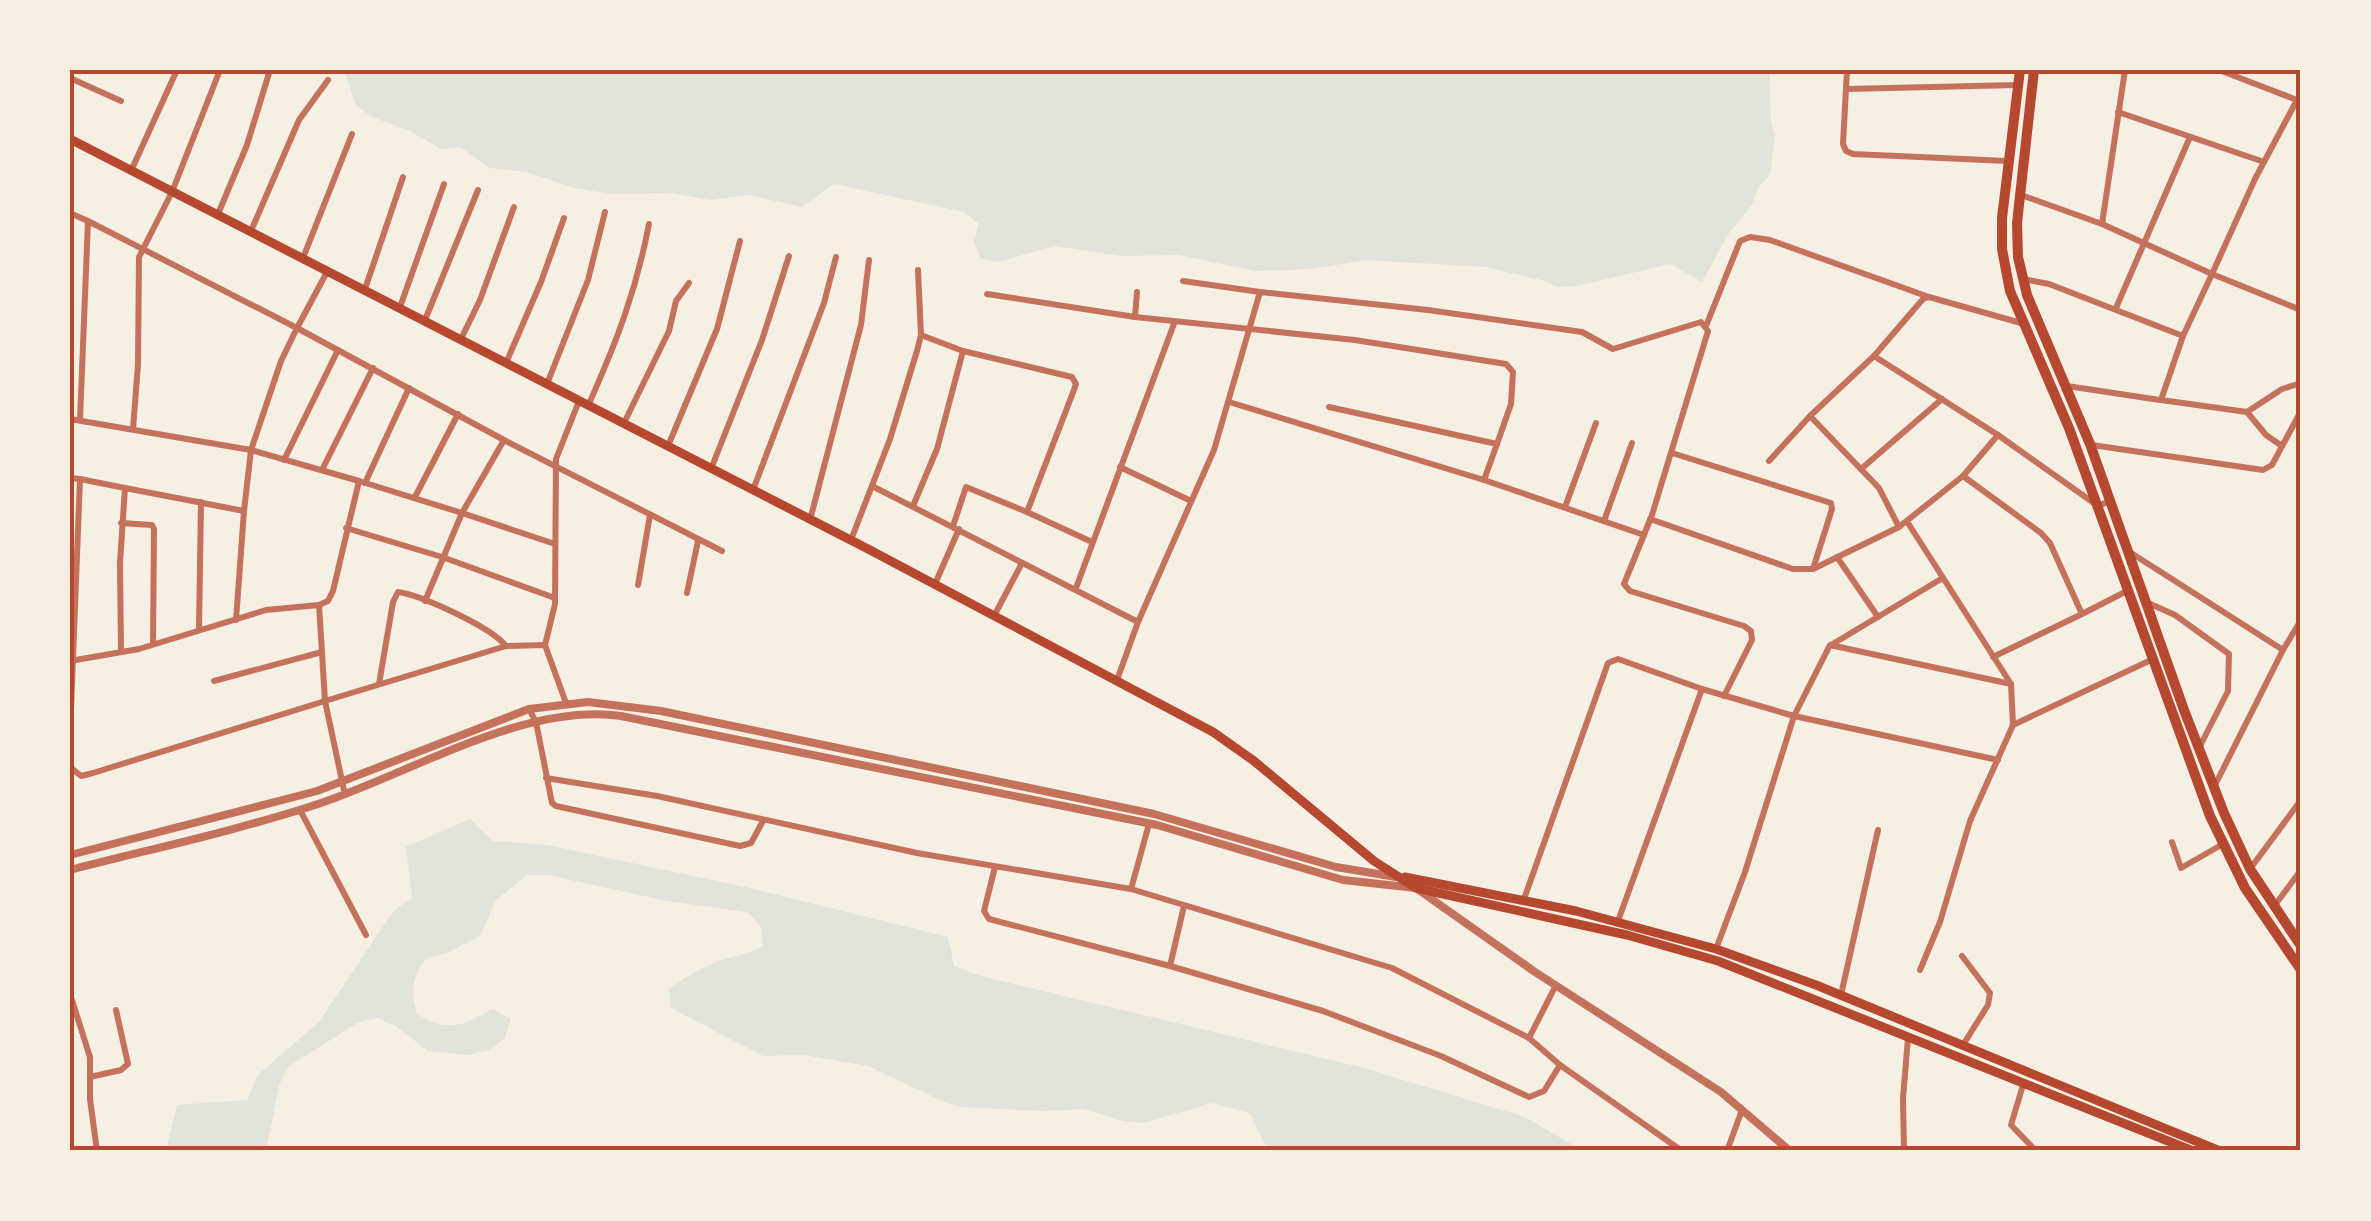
<svg xmlns="http://www.w3.org/2000/svg" width="2371" height="1221" viewBox="0 0 2371 1221" font-family="'Roboto Serif',serif">
<rect width="100%" height="100%" fill="#f6efe4"/>
<g fill="#e2e4dc">
<polygon points="344,70 1769,70 1771,121 1775,138 1770,174 1758,188 1752,205 1729,233 1702,282 1670,264 1577,286 1558,287 1541,280 1485,267 1366,260 1311,269 1255,271 1179,255 1123,256 1054,246 999,262 981,259 974,242 979,224 964,212 834,184 802,207 748,195 710,200 671,193 613,194 574,188 527,172 490,168 460,147 441,149 408,130 372,117 356,105"/>
<path d="M470,819L493,841L547,845L750,888L948,937L954,966L981,976L1364,1068L1525,1117L1583,1151H1268L1250,1113L1212,1103L1143,1123L1123,1121L1083,1109L1043,1111L961,1107L942,1101L868,1066L804,1055L763,1056L671,1008L669,989C686,977 703,966 722,960C737,955 749,954 763,946L761,927L748,912L667,901L548,875H527L496,900L480,936L445,954L426,958C412,978 410,991 417,1014C451,1034 461,1025 493,1009L511,1019L505,1038L489,1050L469,1055L428,1051L397,1027L377,1018L357,1023L288,1067L279,1085L266,1151H166L177,1105L247,1100L258,1075L319,1022L394,910L412,898L406,847Z"/>
</g>
<g fill="none" stroke-linecap="round" stroke-linejoin="round">
<g stroke="#c5725c" stroke-width="6">
<polyline points="1847,70 1843,144 1846,151 1853,154 2007,161"/>
<polyline points="2219,70 2297,100 2255,179 2212,274 2301,310"/>
<polyline points="70,78 121,101"/>
<polyline points="1846,89 2018,85"/>
<polyline points="2118,112 2264,162"/>
<polyline points="131,171 177,70"/>
<polyline points="2021,195 2102,224 2212,274 2183,336"/>
<polyline points="70,213 88,221 80,420"/>
<polyline points="218,214 247,145 270,70"/>
<polyline points="88,221 297,328 281,361 251,450 244,511"/>
<polyline points="2102,224 2125,70"/>
<polyline points="251,231 299,120 328,80"/>
<polyline points="303,258 352,134"/>
<polyline points="327,272 297,328 504,440 722,551"/>
<polyline points="2023,279 2049,284 2183,336 2161,400 2247,412 2282,389 2301,383"/>
<polyline points="1183,281 1260,292"/>
<polyline points="365,289 403,177"/>
<polyline points="987,294 1135,317 1137,292"/>
<polyline points="400,307 444,184"/>
<polyline points="2116,308 2190,137"/>
<polyline points="1135,317 1355,340 1506,364 1513,372 1511,404 1497,444"/>
<polyline points="425,320 478,190"/>
<polyline points="1706,326 1740,241 1750,237 1770,240 1929,297"/>
<polyline points="921,335 963,351"/>
<polyline points="461,339 480,300 514,207"/>
<polyline points="1874,356 1923,299 1929,297 2021,323"/>
<polyline points="506,363 541,282 564,218"/>
<polyline points="547,384 588,280 605,212"/>
<polyline points="2067,386 2160,400"/>
<polyline points="1229,402 1484,480"/>
<path d="M588,406C616,343 636,292 649,224"/>
<polyline points="1329,407 1497,444 1484,480 1644,535"/>
<polyline points="2247,412 2266,435 2282,446"/>
<polyline points="70,419 251,450 359,481"/>
<polyline points="624,423 669,331 676,301 689,283"/>
<polyline points="133,429 138,364 139,257 172,192 220,70"/>
<polyline points="2092,445 2263,470 2272,465 2301,411"/>
<polyline points="668,446 717,329 740,241"/>
<polyline points="284,460 338,350"/>
<polyline points="1769,461 1810,416"/>
<polyline points="1120,467 1191,501"/>
<polyline points="711,469 762,340 789,256"/>
<polyline points="1861,469 1942,399"/>
<polyline points="322,470 373,368"/>
<polyline points="1963,476 2041,533 2050,543 2082,614 2127,591"/>
<polyline points="70,478 80,479 70,735"/>
<polyline points="80,479 125,488 120,563 121,652"/>
<polyline points="365,483 409,388"/>
<polyline points="872,486 1138,622 1117,680"/>
<polyline points="125,488 244,511 236,620"/>
<polyline points="753,490 824,303 836,257"/>
<polyline points="415,497 458,414"/>
<polyline points="913,506 937,449 963,351 1072,377 1076,384 1072,395 1027,512 966,487 953,526"/>
<polyline points="1565,507 1596,423"/>
<polyline points="1027,512 1092,542"/>
<polyline points="1650,519 1793,569 1813,569 1832,509 1831,503 1672,453"/>
<polyline points="810,520 861,325 869,260"/>
<polyline points="1604,521 1632,443"/>
<polyline points="121,523 152,525 154,529 153,644"/>
<polyline points="1908,523 2011,684"/>
<polyline points="1899,527 1963,476 1998,435"/>
<polyline points="346,528 442,557 555,598"/>
<polyline points="851,540 890,439 917,351 921,335 918,270"/>
<polyline points="2128,551 2283,650 2214,787"/>
<polyline points="1837,557 1878,617"/>
<polyline points="1813,569 1899,527 1879,488 1810,416 1874,356 1998,435 2098,506 2110,501"/>
<polyline points="935,584 959,529"/>
<polyline points="638,585 650,515"/>
<polyline points="1076,588 1175,321"/>
<polyline points="687,593 698,541"/>
<polyline points="425,601 462,513 555,544"/>
<polyline points="2146,602 2175,615 2229,654 2228,691 2200,746"/>
<polyline points="319,605 328,601 333,591 359,481 462,513 504,440"/>
<polyline points="994,616 1022,563"/>
<polyline points="1138,622 1214,450 1260,292 1428,310 1582,332 1613,349 1701,322 1708,331 1652,515 1624,584 1630,591 1744,626 1751,631 1752,640 1724,696"/>
<polyline points="199,630 201,502"/>
<polyline points="545,645 555,604 556,459 579,401"/>
<polyline points="1831,645 1941,579"/>
<polyline points="2283,650 2301,620"/>
<polyline points="1993,657 2082,614"/>
<polyline points="70,661 139,649 266,610 319,605 325,701 506,646 545,645 566,703"/>
<polyline points="214,681 322,652"/>
<path d="M379,684L393,602L398,592C421,595 491,627 506,646"/>
<polyline points="529,709 536,722 552,803 556,806 740,846 751,843 763,821"/>
<polyline points="2013,725 2151,660"/>
<polyline points="70,767 81,776 93,773 325,701 345,795"/>
<polyline points="546,778 657,796 917,853 1131,889 1149,824"/>
<polyline points="300,810 366,935"/>
<polyline points="2172,842 2181,868 2223,844"/>
<polyline points="995,867 984,911 989,919 1170,966 1323,1011 1441,1056 1529,1097 1544,1091 1560,1065"/>
<polyline points="2250,869 2301,800"/>
<polyline points="1131,889 1392,968 1529,1038 1556,985"/>
<polyline points="1524,899 1608,663 1618,659 1702,689"/>
<polyline points="2275,905 2301,870"/>
<polyline points="1618,921 1702,689 1794,716 1830,645 2011,684 2013,725 1970,821 1940,922 1920,970"/>
<polyline points="1716,949 1745,872 1794,716 1998,760"/>
<polyline points="1962,956 1990,993 1988,1005 1963,1045"/>
<polyline points="1170,966 1184,906"/>
<polyline points="70,994 90,1057 90,1099 97,1151"/>
<polyline points="1841,995 1878,830"/>
<polyline points="1529,1038 1560,1065 1682,1151"/>
<polyline points="90,1077 121,1070 128,1064 116,1010"/>
<polyline points="2023,1085 2011,1125 2036,1151"/>
<polyline points="1727,1151 1742,1110"/>
<polyline points="1904,1151 1903,1098 1908,1038"/>
</g>
<g stroke="#c5725c" stroke-width="8">
<polyline points="70,855 317,791 529,709 588,702 661,711 1154,814 1336,867 1396,877"/>
<path d="M70,870C151,849 235,831 315,805C408,775 523,702 621,716L1157,825L1343,880L1416,888L1535,972L1721,1092L1790,1151"/>
</g>
<g stroke="#b5482f" stroke-width="9">
<polyline points="70,139 870,550 1213,732 1254,761 1374,861 1416,888 1627,935 1718,961 2193,1151"/>
<polyline points="1405,877 1576,911 1716,949 1816,985 2220,1151"/>
</g>
<g stroke="#b5482f" stroke-width="10">
<polyline points="2020,70 2002,218 2002,249 2010,291 2069,428 2210,816 2245,888 2301,970"/>
<polyline points="2034,70 2017,223 2018,257 2027,295 2090,444 2184,710 2224,813 2250,869 2301,946"/>
</g>
</g>
<rect width="2371" height="1221" fill="none" stroke="#f6efe4" stroke-width="145"/>
<rect x="72" y="72" width="2226" height="1076" fill="none" stroke="#b5482f" stroke-width="4"/>
</svg>
